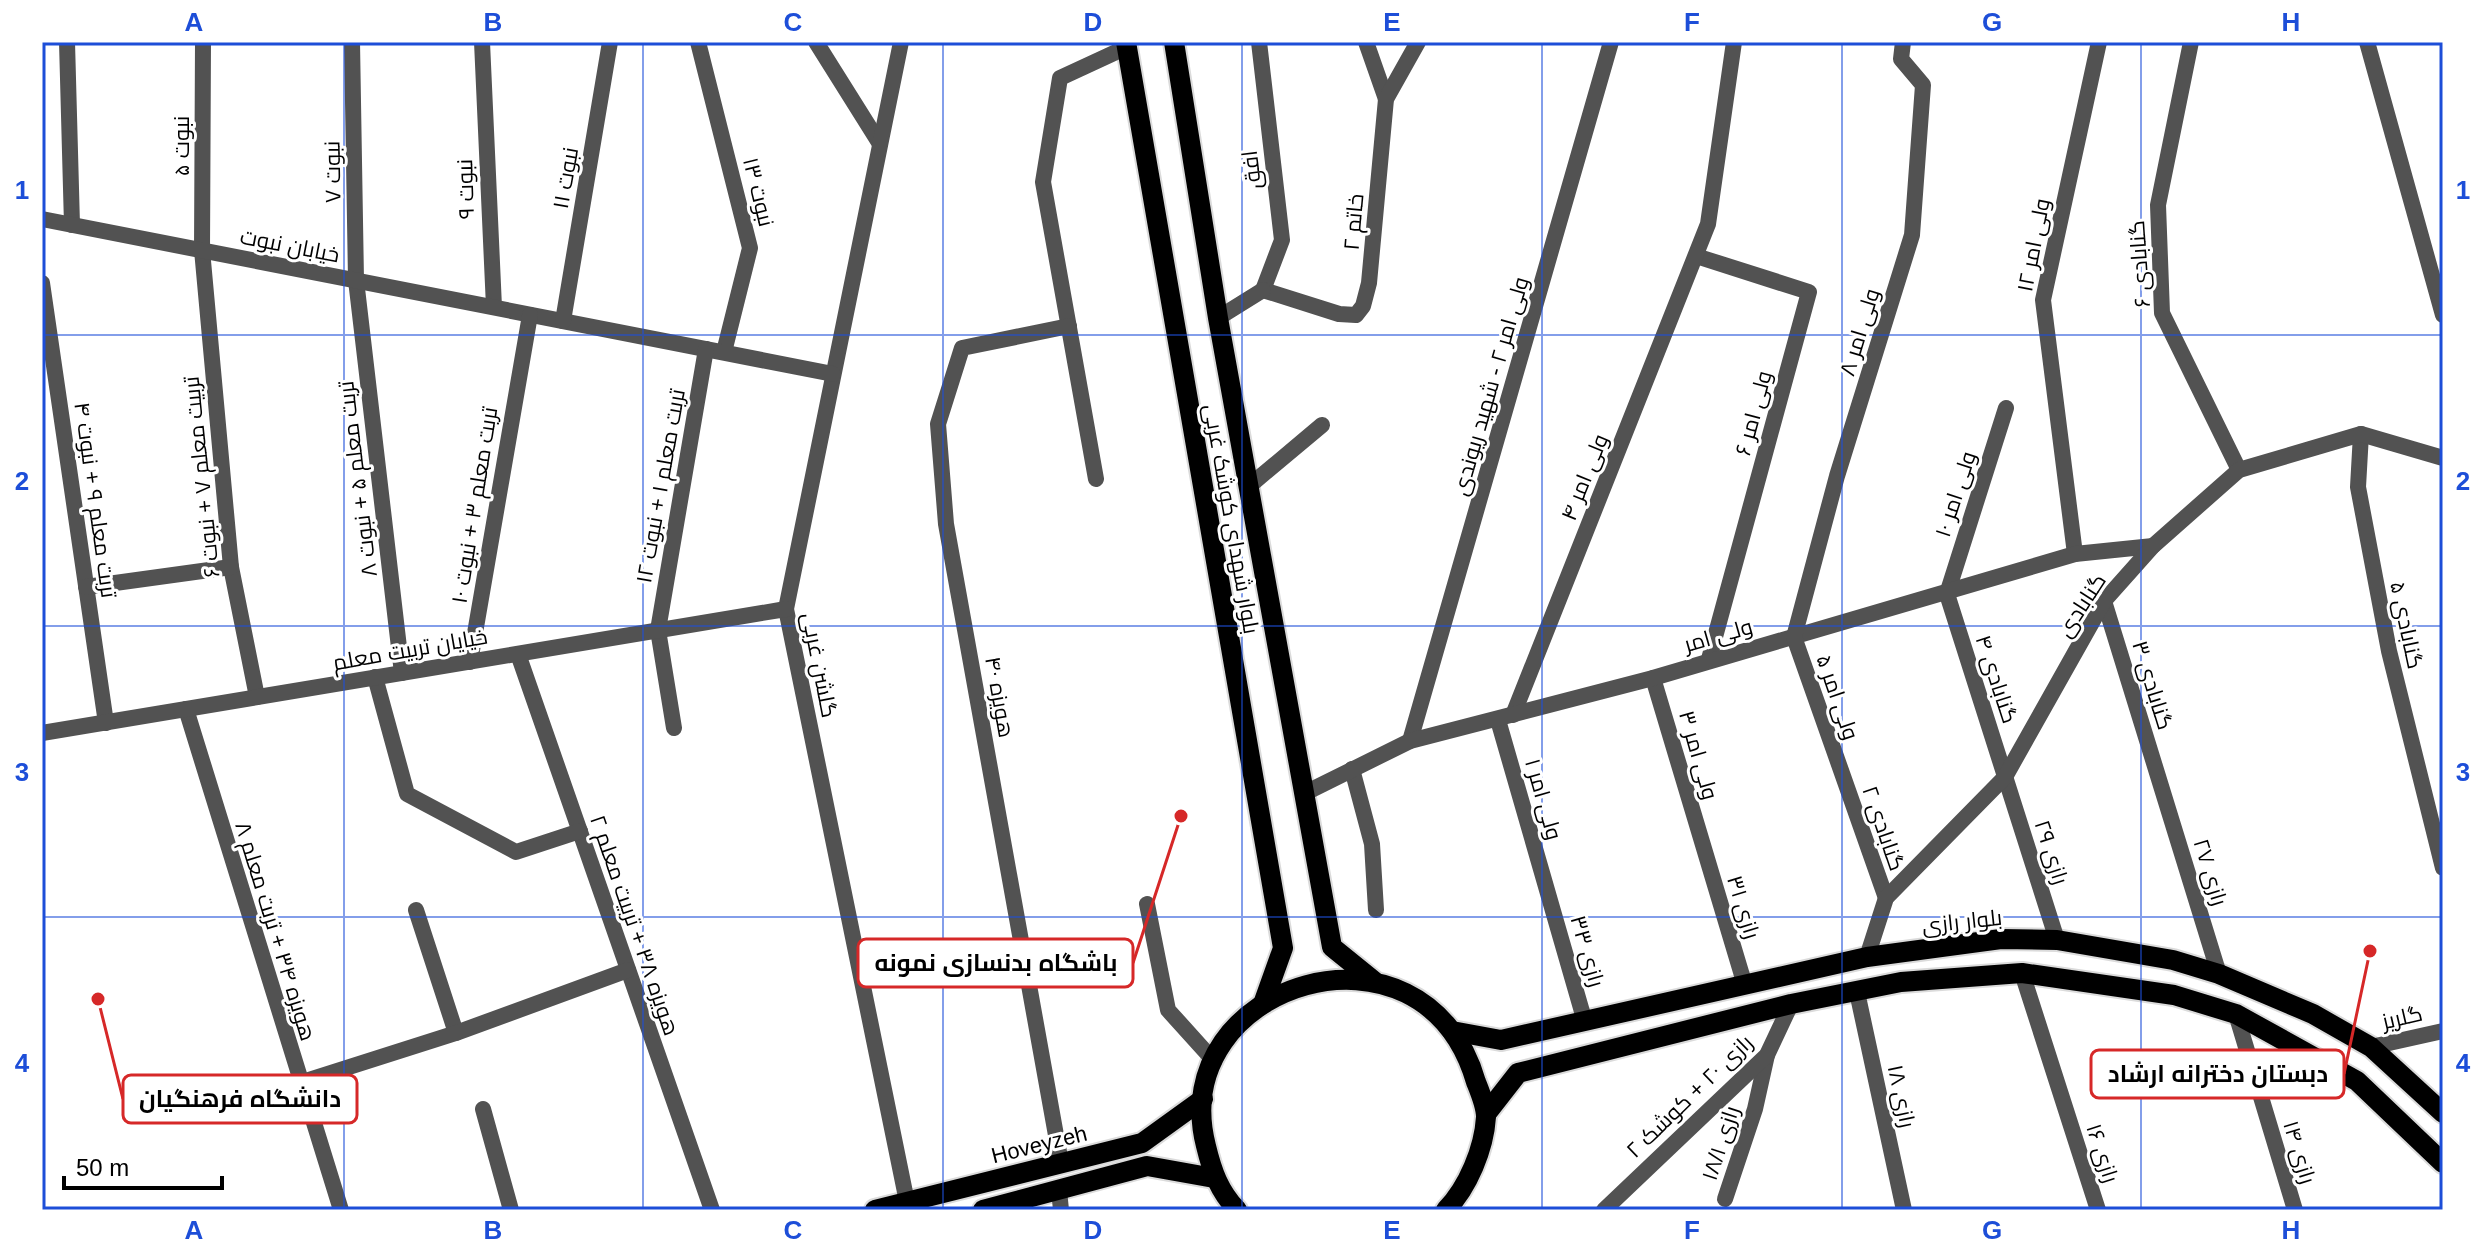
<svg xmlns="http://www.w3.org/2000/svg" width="2485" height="1252" viewBox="0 0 2485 1252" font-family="Helvetica,Cairo,sans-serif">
<rect width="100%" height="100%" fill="#fff"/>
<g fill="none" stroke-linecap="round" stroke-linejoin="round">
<defs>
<g id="primary">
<polyline points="1126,42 1283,948 1264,1001"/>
<polyline points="1174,42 1218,318 1332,947 1374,981"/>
<polyline points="1452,1031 1501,1040 1867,957 2001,939 2057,940 2173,960 2219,974 2313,1014 2371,1047 2443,1113"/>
<polyline points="1486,1114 1518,1073 1791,1004 1901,982 2022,973 2174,995 2236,1014 2357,1081 2443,1163"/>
<polyline points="875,1210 1142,1143 1203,1099"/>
<polyline points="983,1210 1147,1166 1214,1178"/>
<path d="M1237,1210C1219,1191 1212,1171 1206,1146C1164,983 1424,902 1476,1082C1480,1092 1486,1106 1486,1117C1484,1149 1468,1187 1446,1210"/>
</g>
</defs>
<use href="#primary" stroke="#dbdbdb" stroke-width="24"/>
<g stroke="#525252" stroke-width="16">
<polyline points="67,42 72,225"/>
<polyline points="203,42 202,250 231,567 257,697"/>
<polyline points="352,42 356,280 402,673"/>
<polyline points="482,42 494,307"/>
<polyline points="698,42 750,248 724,352"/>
<polyline points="816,42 880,144"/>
<polyline points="901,42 786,609 907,1202"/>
<polyline points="1259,42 1282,240 1263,290"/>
<polyline points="1366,42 1386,99"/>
<polyline points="2191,42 2158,205 2162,313 2239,470"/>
<polyline points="2367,42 2443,315"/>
<polyline points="42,219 833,374"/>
<polyline points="1696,256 1809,292 1709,659"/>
<polyline points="42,283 106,723"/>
<polyline points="1263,290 1339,314 1356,315 1363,306 1369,283 1386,99 1418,42"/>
<polyline points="1218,318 1263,290"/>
<polyline points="563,321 610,42"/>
<polyline points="2006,408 1947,594 2057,940"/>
<polyline points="2361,434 2358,487 2389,651 2443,868"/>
<polyline points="1096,479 1043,182 1060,78 1127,47"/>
<polyline points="1248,487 1322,425"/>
<polyline points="2075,554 2043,300 2099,42"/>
<polyline points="86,587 231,567"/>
<polyline points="2104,601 2219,974"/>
<polyline points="518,654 712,1210"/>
<polyline points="470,662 530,315"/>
<polyline points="375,677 407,794 516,852 580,831"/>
<polyline points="1653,678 1744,982"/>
<polyline points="186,709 341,1210"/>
<polyline points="1513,715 1708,224 1734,42"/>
<polyline points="1498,720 1585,1022"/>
<polyline points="674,728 658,630 706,349"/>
<polyline points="42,733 786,609"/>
<polyline points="1410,741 1611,42"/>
<polyline points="1352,769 1372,844 1376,910"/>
<polyline points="1303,794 1410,741 1653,678 2075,554 2153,546"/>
<polyline points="1886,898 1794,637 1837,476 1912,235 1923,85 1901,59 1903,42"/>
<polyline points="1147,904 1168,1010 1214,1061"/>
<polyline points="416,910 456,1033"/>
<polyline points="1867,957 1886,898 2005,777 2104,601 2153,546 2239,470 2361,434 2443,458"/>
<polyline points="2022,973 2098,1210"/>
<polyline points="1857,992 1904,1210"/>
<polyline points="2236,1014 2295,1210"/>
<polyline points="2371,1047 2443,1031"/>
<polyline points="299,1083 456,1033 628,970"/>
<polyline points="483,1109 511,1210"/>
<polyline points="1061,1163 946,524 938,424 962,348 1069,326"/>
<polyline points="1059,1190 1061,1210"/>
<polyline points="1725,1199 1755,1109 1767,1055"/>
<polyline points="1604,1210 1767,1055 1791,1004"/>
</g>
<use href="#primary" stroke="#000" stroke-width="20"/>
</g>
<path fill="none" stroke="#1d4ed8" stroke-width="2" stroke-opacity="0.55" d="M344,42V1210M643,42V1210M943,42V1210M1242,42V1210M1542,42V1210M1842,42V1210M2141,42V1210M42,335H2443M42,626H2443M42,917H2443"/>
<g text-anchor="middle" stroke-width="6" stroke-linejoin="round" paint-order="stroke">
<g font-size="22" fill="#000" stroke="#fff">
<text transform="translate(181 146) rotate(-90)" y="8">نبوت ۵</text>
<text transform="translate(1251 170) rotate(-97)" y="8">افق</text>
<text transform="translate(332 172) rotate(-91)" y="8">نبوت ۷</text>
<text transform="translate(565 178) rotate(-80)" y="8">نبوت ۱۱</text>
<text transform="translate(465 189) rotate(-92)" y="8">نبوت ۹</text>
<text transform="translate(759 192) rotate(76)" y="8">نبوت ۱۳</text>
<text transform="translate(1353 222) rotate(-85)" y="8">خاتم ۲</text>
<text transform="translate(290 245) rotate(11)" y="8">خیابان نبوت</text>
<text transform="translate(2033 245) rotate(-79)" y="8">ولی امر ۱۲</text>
<text transform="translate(2139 264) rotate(-94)" y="8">گنابادی ۶</text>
<text transform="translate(1859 332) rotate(-73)" y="8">ولی امر ۸</text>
<text transform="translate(1490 386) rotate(-74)" y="8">ولی امر ۲ - شهید ریوندی</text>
<text transform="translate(1753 413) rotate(-75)" y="8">ولی امر ۶</text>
<text transform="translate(201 477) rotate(-96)" y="8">تربیت معلم ۷ + نبوت ۶</text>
<text transform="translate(1584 477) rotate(-68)" y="8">ولی امر ۴</text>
<text transform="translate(357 479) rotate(-97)" y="8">تربت معلم ۵ + نبوت ۸</text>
<text transform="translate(660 486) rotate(-80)" y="8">تربت معلم ۱ + نبوت ۱۲</text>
<text transform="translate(1955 494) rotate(-72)" y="8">ولی امر ۱۰</text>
<text transform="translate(96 500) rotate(82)" y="8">تربت معلم ۹ + نبوت ۴</text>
<text transform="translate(474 505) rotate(-81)" y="8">تربت معلم ۳ + نبوت ۱۰</text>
<text transform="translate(1232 519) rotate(80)" y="8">بلوار شهدای کوشک غربی</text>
<text transform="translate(2081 605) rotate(-57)" y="8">گنابادی</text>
<text transform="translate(2407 625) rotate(78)" y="8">گنابادی ۵</text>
<text transform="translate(1718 635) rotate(-16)" y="8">ولی امر</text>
<text transform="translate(410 649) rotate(-10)" y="8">خیایان تربیت معلم</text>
<text transform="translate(820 665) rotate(79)" y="8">گلشن غربی</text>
<text transform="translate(1997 679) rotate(72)" y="8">گنابادی ۴</text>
<text transform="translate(2153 685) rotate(73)" y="8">گنابادی ۳</text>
<text transform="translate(1000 697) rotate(80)" y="8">هویزه ۴۰</text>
<text transform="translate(1838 697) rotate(71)" y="8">ولی امر ۵</text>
<text transform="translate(1699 755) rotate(74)" y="8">ولی امر ۳</text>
<text transform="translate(1544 799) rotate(74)" y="8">ولی امر ۱</text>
<text transform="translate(1884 828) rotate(71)" y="8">گنابادی ۲</text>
<text transform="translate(2052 852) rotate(72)" y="8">رازی ۲۹</text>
<text transform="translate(2211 872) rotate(73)" y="8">رازی ۲۷</text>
<text transform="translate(1744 907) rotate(73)" y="8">رازی ۳۱</text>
<text transform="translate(1962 921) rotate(-6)" y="8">بلوار رازی</text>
<text transform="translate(635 925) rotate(71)" y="8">هویزه ۳۸ + تربیت معلم ۲</text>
<text transform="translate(276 931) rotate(73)" y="8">هویزه ۳۴ + تربت معلم ۸</text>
<text transform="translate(1588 951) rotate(74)" y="8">رازی ۳۳</text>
<text transform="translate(2402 1017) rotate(-13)" y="8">گلریز</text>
<text transform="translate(1689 1096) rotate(-44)" y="8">رازی ۲۰ + کوشک ۲</text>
<text transform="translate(1902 1096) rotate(78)" y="8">رازی ۱۸</text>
<text transform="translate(1720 1143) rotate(-72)" y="8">رازی ۱۸/۱</text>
<text transform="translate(1039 1144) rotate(-14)" y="8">Hoveyzeh</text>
<text transform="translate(2300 1152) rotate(73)" y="8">رازی ۱۴</text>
<text transform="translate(2103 1153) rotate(72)" y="8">رازی ۱۶</text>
</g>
</g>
<path fill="none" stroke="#d62828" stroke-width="3" d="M1181 816L1133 963M2370 951L2344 1074M98 999L123 1099"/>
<g fill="#d62828" stroke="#fff" stroke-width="3">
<circle cx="1181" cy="816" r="8"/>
<circle cx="2370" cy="951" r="8"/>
<circle cx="98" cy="999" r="8"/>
</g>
<g fill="#fff" stroke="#d62828" stroke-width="3">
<rect x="858" y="939" width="275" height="48" rx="8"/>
<rect x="2091" y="1050" width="253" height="48" rx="8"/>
<rect x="123" y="1075" width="234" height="48" rx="8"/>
</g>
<g font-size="24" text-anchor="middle" font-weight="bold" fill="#000">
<text x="996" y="971">باشگاه بدنسازی نمونه</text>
<text x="2218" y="1082">دبستان دخترانه ارشاد</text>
<text x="240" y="1107">دانشگاه فرهنگیان</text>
</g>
<rect width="2485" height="1252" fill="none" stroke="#ffffff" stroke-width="88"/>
<path d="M64 1176v12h158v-12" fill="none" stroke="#000000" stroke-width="4"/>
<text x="76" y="1176" font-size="24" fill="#000000" stroke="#ffffff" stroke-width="6" paint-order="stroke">50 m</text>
<rect x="44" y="44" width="2397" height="1164" fill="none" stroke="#1d4ed8" stroke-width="3"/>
<g font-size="26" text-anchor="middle" font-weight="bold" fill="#1d4ed8">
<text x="194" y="31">A</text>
<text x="493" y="31">B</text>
<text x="793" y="31">C</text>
<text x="1093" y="31">D</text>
<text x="1392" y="31">E</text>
<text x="1692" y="31">F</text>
<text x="1992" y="31">G</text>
<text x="2291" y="31">H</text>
<text x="22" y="199">1</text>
<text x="2463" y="199">1</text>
<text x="22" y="490">2</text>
<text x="2463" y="490">2</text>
<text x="22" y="781">3</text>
<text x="2463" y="781">3</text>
<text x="22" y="1072">4</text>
<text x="2463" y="1072">4</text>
<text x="194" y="1239">A</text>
<text x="493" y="1239">B</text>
<text x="793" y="1239">C</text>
<text x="1093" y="1239">D</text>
<text x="1392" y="1239">E</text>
<text x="1692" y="1239">F</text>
<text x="1992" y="1239">G</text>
<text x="2291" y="1239">H</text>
</g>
</svg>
